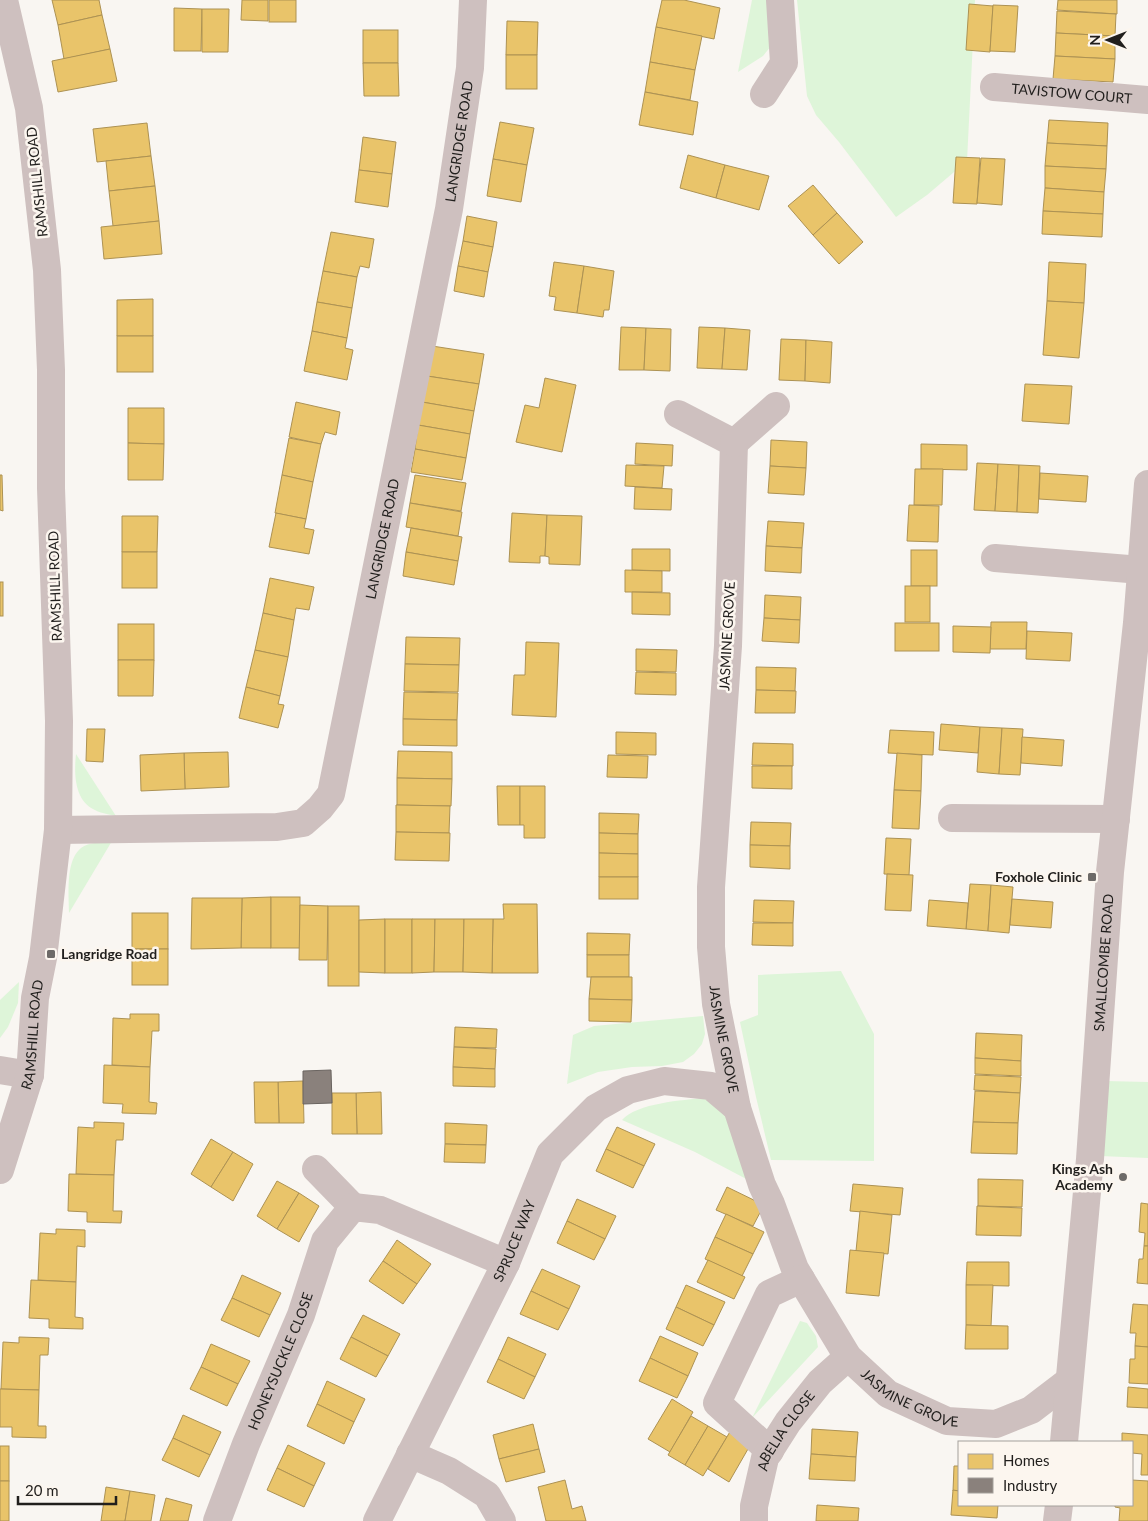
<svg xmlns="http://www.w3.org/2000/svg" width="1148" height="1521" viewBox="0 0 1148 1521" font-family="Lato,sans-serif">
<rect width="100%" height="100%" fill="#f9f6f2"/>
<g fill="#def5d9">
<polygon points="752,0 767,0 771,46 763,56 738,72"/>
<polygon points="797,0 975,0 967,161 927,195 896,217 839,142 816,115 807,96"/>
<path d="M76,754L116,816C108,814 99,813 93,809C74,799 74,772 76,754Z"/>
<path d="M112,841L69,913C69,895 65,861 81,848C89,842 102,842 112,841Z"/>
<polygon points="841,971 874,1034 874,1161 771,1160 756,1097 740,1022 758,1015 758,975"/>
<polygon points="19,982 18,1003 8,1027 0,1038 0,1000"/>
<polygon points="703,1016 705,1034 702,1044 694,1054 683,1062 662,1066 632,1067 598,1072 567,1084 573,1035 594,1026"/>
<polygon points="1105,1081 1148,1082 1148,1158 1100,1156"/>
<path d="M705,1098L731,1116L752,1182L695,1152L622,1120C637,1103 683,1100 705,1098Z"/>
<polygon points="800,1321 807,1323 816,1336 818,1347 752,1418"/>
</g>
<g fill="#e9c46a" stroke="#ad9253">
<polygon points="52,0 99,0 102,15 58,25"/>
<polygon points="242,0 268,0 268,21 241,20"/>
<rect x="269" y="0" width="27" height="22"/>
<polygon points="662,0 684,0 720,8 714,39 656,27"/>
<polygon points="1058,0 1117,0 1117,14 1057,10"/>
<polygon points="969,4 993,6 990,52 966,50"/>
<polygon points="993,5 1018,6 1015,52 990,51"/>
<polygon points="174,8 202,9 201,51 174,51"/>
<polygon points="202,9 229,9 228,52 202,52"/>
<polygon points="1057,11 1116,14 1115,36 1056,33"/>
<polygon points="102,15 110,49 64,59 58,25"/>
<polygon points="507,21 538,22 537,55 506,55"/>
<polygon points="656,27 702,36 695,70 650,62"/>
<rect x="363" y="30" width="35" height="33"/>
<polygon points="1056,33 1115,36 1115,59 1055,56"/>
<polygon points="110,49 117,81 58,92 52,61"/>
<rect x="506" y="55" width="31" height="34"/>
<polygon points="1055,56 1115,59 1113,82 1053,79"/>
<polygon points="650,62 695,70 690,100 645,92"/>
<polygon points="363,63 398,63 399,96 364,96"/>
<polygon points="645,92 698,102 693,135 639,125"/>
<polygon points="1049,120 1108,123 1107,146 1047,143"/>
<polygon points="500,122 534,128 527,165 493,159"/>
<polygon points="147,123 151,156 97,162 93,129"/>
<polygon points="363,137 396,142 392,174 359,170"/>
<polygon points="1047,143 1107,146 1106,169 1045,166"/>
<polygon points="688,155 725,165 716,198 680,188"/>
<polygon points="151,156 155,186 109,191 106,161"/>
<polygon points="956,157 980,158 977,204 953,203"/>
<polygon points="981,158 1005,159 1002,205 977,203"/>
<polygon points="493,159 527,165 521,202 487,196"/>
<polygon points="725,165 769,176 759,210 716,198"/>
<polygon points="1045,166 1106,169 1104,192 1045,188"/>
<polygon points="359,170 392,174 388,207 355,202"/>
<polygon points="813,185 837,213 813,235 788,206"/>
<polygon points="155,186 159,221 113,226 109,191"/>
<polygon points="1045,188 1104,192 1103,214 1043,211"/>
<polygon points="1043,211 1103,214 1102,237 1042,234"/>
<polygon points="837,213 863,242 839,264 813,235"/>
<polygon points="467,216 497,222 493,247 463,241"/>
<polygon points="159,221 162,254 104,259 101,227"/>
<polygon points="331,232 374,239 369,268 360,266 357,277 323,271"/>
<polygon points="463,241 493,247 488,272 458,266"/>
<polygon points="554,262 584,266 577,313 554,310 556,297 549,296"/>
<polygon points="1049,262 1086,264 1084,303 1047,301"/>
<polygon points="458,266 488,272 484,297 454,291"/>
<polygon points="584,266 614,271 609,310 604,310 603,317 577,313"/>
<polygon points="323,271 357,277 352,308 317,302"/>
<polygon points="153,299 153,336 117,336 117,300"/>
<polygon points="1047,301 1084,303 1079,358 1043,355"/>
<polygon points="317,302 352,308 347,338 312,331"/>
<polygon points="621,327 646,328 644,370 619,370"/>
<polygon points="699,327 725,328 722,369 697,368"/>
<polygon points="646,328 671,329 670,371 644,370"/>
<polygon points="725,328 750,330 747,370 722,369"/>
<polygon points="312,331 347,338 345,348 353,350 347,380 304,371"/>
<rect x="117" y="336" width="36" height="36"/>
<polygon points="781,339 806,340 805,381 779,380"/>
<polygon points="806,340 832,342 830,383 805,381"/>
<polygon points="432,346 484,354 479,384 427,376"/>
<polygon points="427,376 479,384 474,411 422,402"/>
<polygon points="545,378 576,385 562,452 516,442 525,405 539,408"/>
<polygon points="1025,384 1072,386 1069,424 1022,421"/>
<polygon points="296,402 340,412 336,435 325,432 321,444 289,437"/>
<polygon points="422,402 474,411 470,434 418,425"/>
<polygon points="128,408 164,408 164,444 128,443"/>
<polygon points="418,425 470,434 466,458 415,449"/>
<polygon points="289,438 321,444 313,482 282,475"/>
<polygon points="771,440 807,442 806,468 770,466"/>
<polygon points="128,443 164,444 163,480 128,480"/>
<polygon points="636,443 673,445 672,466 635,464"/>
<polygon points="921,444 967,445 967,470 921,469"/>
<polygon points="415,449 466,458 462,480 411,472"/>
<polygon points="977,463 998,464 995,511 974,510"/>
<polygon points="998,464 1019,465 1017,512 995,511"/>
<polygon points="626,465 664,466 662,488 625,486"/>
<polygon points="1019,465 1040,466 1038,513 1017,512"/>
<polygon points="770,466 806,468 804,495 768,493"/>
<polygon points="915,469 943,469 942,505 914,505"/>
<polygon points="1040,473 1088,476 1086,502 1039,499"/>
<polygon points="0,475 2,475 3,511 0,510"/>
<polygon points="282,475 313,482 306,519 275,513"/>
<polygon points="415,475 466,483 461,511 410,503"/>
<polygon points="635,487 672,489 671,510 634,509"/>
<polygon points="410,503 462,512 458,536 406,527"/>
<polygon points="909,505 939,506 938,542 907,541"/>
<polygon points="276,513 306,519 304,528 314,530 309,554 269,547"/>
<polygon points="512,513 547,515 545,556 540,556 540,563 509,562"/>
<polygon points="547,515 582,516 580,565 549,564 549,557 545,556"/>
<polygon points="122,516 158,516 157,552 122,552"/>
<polygon points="768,521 804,523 802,548 766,546"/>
<polygon points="411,528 462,537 458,561 406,552"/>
<polygon points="766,546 802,548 801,573 765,571"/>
<polygon points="632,549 670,549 670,571 632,570"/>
<rect x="911" y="550" width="26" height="36"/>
<rect x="122" y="552" width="35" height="36"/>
<polygon points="406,552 458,561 454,585 403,576"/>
<polygon points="625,570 662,571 662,592 625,592"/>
<polygon points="270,578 314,587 309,610 296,608 294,620 263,613"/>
<rect x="0" y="582" width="3" height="34"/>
<rect x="905" y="586" width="25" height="36"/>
<polygon points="632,592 670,593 670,615 632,614"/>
<polygon points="765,595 801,597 800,620 764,618"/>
<polygon points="263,613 294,620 288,657 255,650"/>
<polygon points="764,618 800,620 799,643 762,641"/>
<polygon points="991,622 1027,622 1026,649 990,649"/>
<rect x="895" y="623" width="44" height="28"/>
<rect x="118" y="624" width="36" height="36"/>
<polygon points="953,626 991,627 990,653 953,652"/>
<polygon points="1027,631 1072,633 1070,661 1026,659"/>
<polygon points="406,637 460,638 459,665 405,664"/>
<polygon points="526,642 559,643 556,717 512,715 514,675 525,675"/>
<polygon points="636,649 677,650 676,672 636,671"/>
<polygon points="255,650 288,657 280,696 246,687"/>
<polygon points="118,660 154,660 153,696 118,696"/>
<polygon points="405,664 459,665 458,692 404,691"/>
<polygon points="756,667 796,668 795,691 756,690"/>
<polygon points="636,672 676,673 676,695 635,694"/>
<polygon points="246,687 280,696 278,704 284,705 278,728 239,718"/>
<polygon points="756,690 796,691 795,713 755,713"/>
<polygon points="404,692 458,693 457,720 403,719"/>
<polygon points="403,719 457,720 457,746 403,745"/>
<polygon points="941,724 980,727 978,753 939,750"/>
<polygon points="980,727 1002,728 999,774 977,772"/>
<polygon points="1002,728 1023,729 1020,775 999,774"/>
<polygon points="87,729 105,729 103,762 86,761"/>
<polygon points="890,730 934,732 933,755 888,753"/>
<polygon points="616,732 656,733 656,755 616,754"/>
<polygon points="1022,737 1064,740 1062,766 1021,763"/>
<polygon points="753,743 793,744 793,766 752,765"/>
<polygon points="398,751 452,752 452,779 397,778"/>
<polygon points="228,752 229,787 185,789 184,753"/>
<polygon points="184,753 185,789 141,791 140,755"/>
<polygon points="897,753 922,755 921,791 894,790"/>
<polygon points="608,755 648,756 647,778 607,777"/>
<polygon points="752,766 792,766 792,789 752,788"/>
<polygon points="397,778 452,779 451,806 397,805"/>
<polygon points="497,786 520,786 520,825 498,825"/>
<polygon points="520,786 545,786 545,838 524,838 524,825 520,825"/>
<polygon points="894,790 921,791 919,829 892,828"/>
<polygon points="396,805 450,806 449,833 396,832"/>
<polygon points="599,813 639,814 638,834 599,833"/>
<polygon points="751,822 791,823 790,846 750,845"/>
<polygon points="396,832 450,833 449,861 395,860"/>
<polygon points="599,833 638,834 638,854 599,853"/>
<polygon points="886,838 911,839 909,875 884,874"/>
<polygon points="750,845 790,846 790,869 750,867"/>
<polygon points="599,853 638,854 638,877 599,877"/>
<polygon points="887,874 913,875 911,911 885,910"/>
<rect x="599" y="877" width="39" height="22"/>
<polygon points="970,884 991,885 988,931 966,929"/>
<polygon points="991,885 1013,887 1009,933 988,931"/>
<polygon points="271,897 271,948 241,948 242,898"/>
<rect x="271" y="897" width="29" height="51"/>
<polygon points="192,898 242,898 241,948 191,949"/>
<polygon points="1012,899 1053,902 1051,928 1010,925"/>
<polygon points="754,900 794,901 793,923 753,922"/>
<polygon points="929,900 968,903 966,929 927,926"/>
<polygon points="503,904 537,904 538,973 492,973 493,919 504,919"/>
<polygon points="300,905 328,906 327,960 299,960"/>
<rect x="328" y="906" width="31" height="80"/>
<rect x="132" y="913" width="36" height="36"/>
<polygon points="385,919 385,973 359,972 359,920"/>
<rect x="385" y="919" width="27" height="54"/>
<polygon points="412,919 435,919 434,972 412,973"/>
<polygon points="435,919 464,919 463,972 434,972"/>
<polygon points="464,919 493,919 492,973 463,972"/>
<polygon points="753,923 793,923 793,946 752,945"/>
<polygon points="587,933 630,934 629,955 587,955"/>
<rect x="132" y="949" width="36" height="36"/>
<rect x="587" y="955" width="42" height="22"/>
<polygon points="591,977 632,977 632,1000 589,999"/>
<polygon points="589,999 632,1000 631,1022 589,1021"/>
<polygon points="130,1014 159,1014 159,1031 152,1031 150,1067 112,1065 113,1018 130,1019"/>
<polygon points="455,1027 497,1029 496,1048 454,1047"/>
<polygon points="976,1033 1022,1035 1021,1061 975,1058"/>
<polygon points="454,1047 496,1049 495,1069 453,1067"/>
<polygon points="975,1058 1021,1061 1021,1076 975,1074"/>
<polygon points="104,1065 150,1067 149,1102 157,1103 156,1114 122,1113 123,1104 103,1103"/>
<polygon points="453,1067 495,1069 495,1087 453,1086"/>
<polygon points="975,1075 1021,1077 1020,1093 974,1090"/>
<polygon points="303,1081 304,1123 279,1123 278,1082"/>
<polygon points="254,1082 278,1082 279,1123 255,1123"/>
<polygon points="975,1091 1020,1093 1018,1123 973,1122"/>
<polygon points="381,1092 382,1134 357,1134 356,1093"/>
<polygon points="332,1093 356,1093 357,1134 332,1134"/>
<polygon points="94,1122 124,1123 123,1140 116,1140 114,1175 76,1174 78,1127 94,1128"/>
<polygon points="973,1122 1018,1123 1017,1154 971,1153"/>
<polygon points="445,1123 487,1125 486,1145 445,1144"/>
<polygon points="617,1127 655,1144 644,1166 606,1149"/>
<polygon points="211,1139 233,1152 211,1187 191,1174"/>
<polygon points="445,1144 486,1145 485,1163 444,1162"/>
<polygon points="606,1149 644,1166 633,1188 596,1171"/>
<polygon points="233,1152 253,1164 233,1201 211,1187"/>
<polygon points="69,1174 114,1175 113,1211 122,1211 121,1223 87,1222 87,1212 68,1211"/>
<polygon points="978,1179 1023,1180 1022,1207 978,1206"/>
<polygon points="277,1181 299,1193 277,1229 257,1216"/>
<polygon points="853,1184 903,1188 900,1215 850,1211"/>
<polygon points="727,1187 764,1205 753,1226 716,1210"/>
<polygon points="299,1193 319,1206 299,1242 277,1229"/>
<polygon points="577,1199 616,1216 605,1239 567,1221"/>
<polygon points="1141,1203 1148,1204 1148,1246 1144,1246 1145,1233 1139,1232"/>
<polygon points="977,1206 1022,1208 1021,1236 976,1235"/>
<polygon points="860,1211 892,1215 888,1254 856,1251"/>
<polygon points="726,1214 764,1232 753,1254 715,1237"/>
<polygon points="567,1221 605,1239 594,1260 557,1243"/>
<polygon points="56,1229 85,1230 85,1247 77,1246 76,1282 38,1280 40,1233 56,1234"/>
<polygon points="715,1237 753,1254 742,1276 705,1259"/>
<polygon points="397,1240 431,1264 417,1284 383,1261"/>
<polygon points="1144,1246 1148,1246 1148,1284 1137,1283 1139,1259 1143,1259"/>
<polygon points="850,1250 884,1253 879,1296 846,1293"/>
<polygon points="708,1260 745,1277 734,1299 697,1282"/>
<polygon points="383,1261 417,1284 403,1304 369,1281"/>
<polygon points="967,1262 1009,1262 1009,1286 966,1285"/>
<polygon points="542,1269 580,1286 569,1309 531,1291"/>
<polygon points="242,1275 281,1293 270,1315 232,1298"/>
<polygon points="31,1280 76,1282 75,1317 83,1318 83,1329 49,1328 49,1319 29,1318"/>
<polygon points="686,1285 725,1302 714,1325 676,1307"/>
<polygon points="966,1285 993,1285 991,1326 966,1325"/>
<polygon points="531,1291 569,1309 558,1330 520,1314"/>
<polygon points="232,1298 270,1315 259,1337 221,1320"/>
<polygon points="1133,1304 1148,1305 1148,1347 1135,1346 1136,1333 1130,1333"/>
<polygon points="676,1307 714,1325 703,1346 666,1329"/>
<polygon points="363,1315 400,1334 388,1356 351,1337"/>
<polygon points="966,1325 1008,1326 1008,1349 965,1349"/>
<polygon points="660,1336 698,1353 688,1376 650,1358"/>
<polygon points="19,1337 49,1338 48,1355 40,1355 39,1390 1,1389 3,1342 19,1343"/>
<polygon points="351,1337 388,1356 376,1377 340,1359"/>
<polygon points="508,1337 546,1354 535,1377 498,1359"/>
<polygon points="211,1344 250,1361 238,1384 201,1367"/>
<polygon points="1135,1346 1148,1347 1148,1384 1129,1383 1130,1359 1135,1359"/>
<polygon points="650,1358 688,1376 677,1398 639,1381"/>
<polygon points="498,1359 535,1377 524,1399 487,1382"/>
<polygon points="201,1367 238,1384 227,1406 190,1389"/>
<polygon points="327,1381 365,1399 354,1422 317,1404"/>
<polygon points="1128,1387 1148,1389 1148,1408 1127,1407"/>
<polygon points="0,1389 39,1390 38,1426 46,1426 46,1438 12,1437 12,1427 0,1427"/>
<polygon points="672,1399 693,1412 670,1452 648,1439"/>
<polygon points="317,1404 354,1422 344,1444 307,1426"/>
<polygon points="183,1415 221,1432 210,1455 173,1438"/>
<polygon points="691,1416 708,1426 685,1465 668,1455"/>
<polygon points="533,1424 539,1449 499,1459 493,1435"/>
<polygon points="708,1426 727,1437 703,1476 685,1465"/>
<polygon points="812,1429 858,1432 856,1457 811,1454"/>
<polygon points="731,1430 752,1442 729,1482 708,1469"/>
<polygon points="1122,1433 1148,1435 1148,1475 1141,1475 1142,1454 1132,1453 1132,1442 1122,1442"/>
<polygon points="173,1438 210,1455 199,1477 162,1460"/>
<polygon points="288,1445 325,1463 314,1486 277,1468"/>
<rect x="0" y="1446" width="9" height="35"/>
<polygon points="539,1449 545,1472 506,1482 499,1459"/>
<polygon points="811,1454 856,1457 855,1481 809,1479"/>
<polygon points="954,1466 959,1466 959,1491 953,1491"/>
<polygon points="277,1468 314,1486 304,1507 267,1490"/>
<polygon points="565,1480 572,1509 582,1506 586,1521 546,1521 538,1487"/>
<polygon points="1132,1480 1148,1481 1148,1521 1119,1521 1120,1508 1115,1507 1115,1505 1132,1505"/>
<rect x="0" y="1481" width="9" height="40"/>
<polygon points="106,1487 130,1491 125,1521 101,1521"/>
<polygon points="953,1490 959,1491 959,1505 998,1505 997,1518 951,1515"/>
<polygon points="130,1491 155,1495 151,1521 125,1521"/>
<polygon points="166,1498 192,1505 188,1521 160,1521"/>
<polygon points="817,1505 859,1508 858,1521 816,1521"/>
</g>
<polygon fill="#8a817c" stroke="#6a6460" points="331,1070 332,1103 303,1104 303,1071"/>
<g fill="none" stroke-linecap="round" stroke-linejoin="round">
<g stroke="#cec0bf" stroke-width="28">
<path id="s1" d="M994,87L1148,100"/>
<polyline points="764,94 784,63 780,0"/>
<path id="s2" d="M678,414L734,443L728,646L711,887V947L716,1004L737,1108L762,1185L771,1204L795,1269L848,1357L888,1394L947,1421L996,1424L1031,1410L1069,1381"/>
<polyline points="734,443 776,406"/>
<polyline points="995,558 1141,570"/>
<polyline points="952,818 1116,819"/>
<path id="s3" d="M58,830L277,827L303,823L320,808L331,794L449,209L470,68L473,0"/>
<polyline points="0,1070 30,1075"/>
<polyline points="316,1169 353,1207"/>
<path id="s4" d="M0,1170L30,1075L35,998L43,958L58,830L59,721L51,488V370L47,270L29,108L4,0"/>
<path id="s5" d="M1064,1442L1090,1159L1110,872L1137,623L1148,484"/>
<polyline points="770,1451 717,1403 769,1294 801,1279"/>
<polyline points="410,1454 449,1471 487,1495 502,1521"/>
<path id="s6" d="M217,1521L246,1444L301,1315L325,1241L353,1207L380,1210L506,1263"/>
<path id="s7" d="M377,1521L506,1263L550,1154L596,1108L628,1090L664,1081L711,1086L737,1108"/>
<path id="s8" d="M754,1521V1506L765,1458L788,1422L820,1382L848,1357"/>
<polyline points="1057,1521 1059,1505"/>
</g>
</g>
<g fill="#6d6a68" stroke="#fcf6ef" stroke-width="2">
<rect x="1087" y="872" width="10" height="10" rx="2.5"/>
<rect x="46" y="949" width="10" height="10" rx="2.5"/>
<circle cx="1123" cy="1177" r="5"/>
</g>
<g text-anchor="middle" stroke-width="5" stroke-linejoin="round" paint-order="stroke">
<g font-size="14" fill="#211f1d" stroke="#fcf6ef">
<text dy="5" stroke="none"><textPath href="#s1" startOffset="78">TAVISTOW COURT</textPath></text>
<text dy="5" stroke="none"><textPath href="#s3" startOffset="951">LANGRIDGE ROAD</textPath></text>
<text transform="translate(37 182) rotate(-96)" y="5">RAMSHILL ROAD</text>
<text dy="5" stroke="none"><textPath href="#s3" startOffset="546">LANGRIDGE ROAD</textPath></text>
<text transform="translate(55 586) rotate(-92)" y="5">RAMSHILL ROAD</text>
<text transform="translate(727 636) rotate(-87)" y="5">JASMINE GROVE</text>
<text dy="5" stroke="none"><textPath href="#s5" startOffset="481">SMALLCOMBE ROAD</textPath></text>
<text dy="5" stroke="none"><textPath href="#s4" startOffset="140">RAMSHILL ROAD</textPath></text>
<text dy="5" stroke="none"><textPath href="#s2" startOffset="661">JASMINE GROVE</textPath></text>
<text dy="5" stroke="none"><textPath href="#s7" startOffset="312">SPRUCE WAY</textPath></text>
<text dy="5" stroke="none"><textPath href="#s6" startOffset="172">HONEYSUCKLE CLOSE</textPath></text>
<text dy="5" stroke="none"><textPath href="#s2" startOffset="1081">JASMINE GROVE</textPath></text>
<text dy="5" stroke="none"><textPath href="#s8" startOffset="98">ABELIA CLOSE</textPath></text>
</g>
<g font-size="14" font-weight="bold" fill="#211f1d" stroke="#fcf6ef" text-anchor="end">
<text x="1082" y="882">Foxhole Clinic</text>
<text x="61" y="959" text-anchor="start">Langridge Road</text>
<text x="1113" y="1174">Kings Ash<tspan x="1113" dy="16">Academy</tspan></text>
</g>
</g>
<rect x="958" y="1441" width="175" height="65" fill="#fcf6ef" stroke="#a4a09b"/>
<rect x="968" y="1454" width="25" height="15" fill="#e9c46a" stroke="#a4a09b"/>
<text x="1003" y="1466" font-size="15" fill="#211f1d">Homes</text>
<rect x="968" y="1478" width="25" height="15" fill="#8a817c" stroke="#a4a09b"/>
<text x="1003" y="1491" font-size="15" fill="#211f1d">Industry</text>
<g transform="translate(1108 40) rotate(270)" stroke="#fcf6ef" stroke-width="4" paint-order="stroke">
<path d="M0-4L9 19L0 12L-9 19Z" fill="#211f1d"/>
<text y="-8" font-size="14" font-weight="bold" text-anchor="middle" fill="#211f1d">N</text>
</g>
<path d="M18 1496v8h98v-8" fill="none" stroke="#211f1d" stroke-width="2.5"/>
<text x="25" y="1496" font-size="15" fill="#211f1d" stroke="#fcf6ef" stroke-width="4" paint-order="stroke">20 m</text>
</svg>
